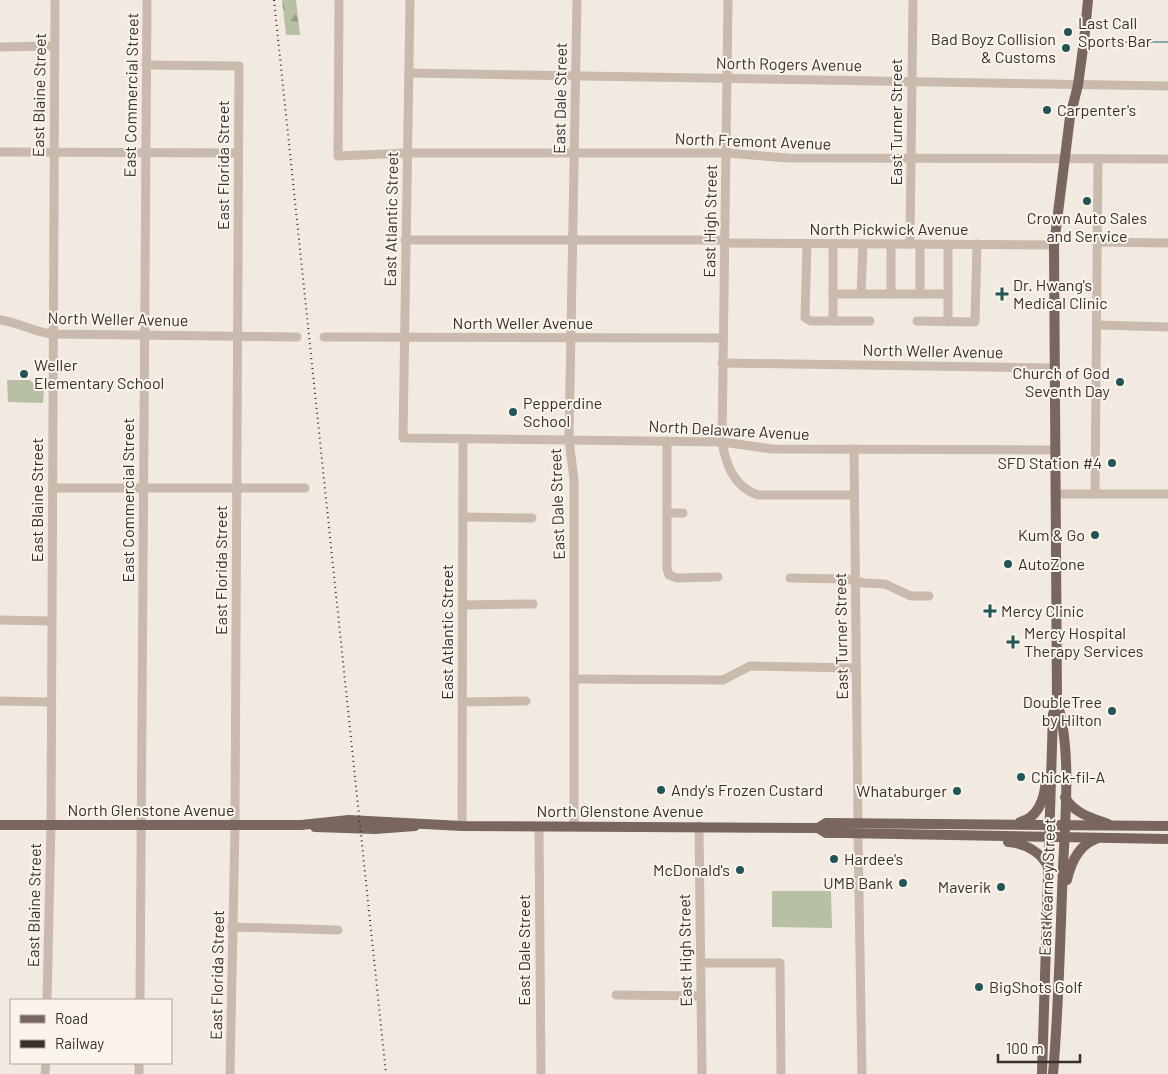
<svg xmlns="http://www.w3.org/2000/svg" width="1168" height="1074" viewBox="0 0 1168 1074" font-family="Barlow,sans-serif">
<defs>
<pattern id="forest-firs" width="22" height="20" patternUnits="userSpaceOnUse" patternTransform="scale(1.25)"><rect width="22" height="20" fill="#b7c0a2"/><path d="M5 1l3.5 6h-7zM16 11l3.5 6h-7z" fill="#969c84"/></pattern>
</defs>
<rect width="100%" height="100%" fill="#f2eae1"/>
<g fill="#b7c0a2">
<polygon points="7,380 30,380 37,387 44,389 43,403 8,402"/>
<polygon points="772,891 831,891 832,928 772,927"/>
</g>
<polygon fill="url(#forest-firs)" points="282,0 296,0 300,35 286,35"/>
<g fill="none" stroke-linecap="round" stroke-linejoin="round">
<polyline stroke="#82acad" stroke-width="2" points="1096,42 1168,42"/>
<g stroke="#cabaad" stroke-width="9">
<polyline points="339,0 338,156 407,153 726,153 788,158 1168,159"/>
<polyline points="410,0 403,438 722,442 772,449 1054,450"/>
<path d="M728,0L722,442C726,465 734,487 758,495H854"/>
<polyline points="0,47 54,46"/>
<polyline points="146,65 239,66 235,826 230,1074"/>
<polyline points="409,73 1168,86"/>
<polyline points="0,152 238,153"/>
<polyline points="405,240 724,240"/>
<polyline points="1097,242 1168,243"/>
<polyline points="724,243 1054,245"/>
<polyline points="807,244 805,318 811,321 870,321"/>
<polyline points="891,244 891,294"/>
<polyline points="910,244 913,0"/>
<polyline points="920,244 920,294"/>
<polyline points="833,294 948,294"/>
<polyline points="861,294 863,244"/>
<path d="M0,320C18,322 33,332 52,334L297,337"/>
<polyline points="833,321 833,244"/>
<polyline points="917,321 975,322 977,244"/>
<polyline points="948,322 948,244"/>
<polyline points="1097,325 1168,327"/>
<polyline points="324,337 722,338"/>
<polyline points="722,363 1054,368"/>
<polyline points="667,441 667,569 669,575"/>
<polyline points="854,449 858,823"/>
<polyline points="53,488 305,488"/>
<polyline points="1055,494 1168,494"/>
<polyline points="1095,494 1098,159"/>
<polyline points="668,513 683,513"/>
<polyline points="463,517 532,518"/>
<polyline points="669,575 677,578 718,577"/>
<polyline points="790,578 847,579 864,583 885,584 911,596 929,596"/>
<polyline points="463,605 533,604"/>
<polyline points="0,620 51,621"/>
<polyline points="574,679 723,680 750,666 856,668"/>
<polyline points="0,701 51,702"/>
<polyline points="462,702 526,701"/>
<polyline points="462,826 463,439"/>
<polyline points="574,826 574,479 569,440 577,0"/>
<polyline points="699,826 702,1074"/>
<polyline points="539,827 541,1074"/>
<polyline points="858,834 862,1074"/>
<polyline points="232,927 338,930"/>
<polyline points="701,963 780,963 781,1074"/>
<polyline points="616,995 701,996"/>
<polyline points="47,1000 51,825 55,0"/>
<polyline points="140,1000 147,0"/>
<polyline points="45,1074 46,1063"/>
<polyline points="139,1074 139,1063"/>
</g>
<g stroke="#79665e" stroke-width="10">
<path d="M1065,797C1073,813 1092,818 1108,824"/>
<path d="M1020,822C1040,817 1045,796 1046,778"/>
<polyline points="0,825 301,825 349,820 462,826 818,828 826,823 1168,826"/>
<polyline points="315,827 375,829 415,826"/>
<polyline points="818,828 826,833 844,833 1168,839"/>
<path d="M1008,842C1025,843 1043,853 1049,869"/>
<path d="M1067,880C1071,862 1079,845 1096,839"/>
<polyline points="1042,1074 1053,714 1057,702"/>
<path d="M1053,1074C1059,1006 1060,937 1063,869C1065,819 1072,749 1057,702L1054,245L1070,117L1078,85L1084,41L1088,0"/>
</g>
<polyline stroke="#392f2b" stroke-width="2" stroke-dasharray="1 4" stroke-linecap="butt" points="274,0 386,1074"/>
</g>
<g fill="#235558" stroke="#faf4ed" stroke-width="2">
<circle cx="1068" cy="32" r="5"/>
<circle cx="1066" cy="48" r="5"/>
<circle cx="1047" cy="110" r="5"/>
<circle cx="1087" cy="201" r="5"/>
<path d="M999.5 286.5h5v5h5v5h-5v5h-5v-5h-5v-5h5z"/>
<circle cx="24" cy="374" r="5"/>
<circle cx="1120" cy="382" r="5"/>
<circle cx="513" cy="412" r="5"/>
<circle cx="1112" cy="463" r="5"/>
<circle cx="1095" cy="535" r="5"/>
<circle cx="1008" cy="564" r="5"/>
<path d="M987.5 603.5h5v5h5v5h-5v5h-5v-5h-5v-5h5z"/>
<path d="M1010.5 634.5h5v5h5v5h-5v5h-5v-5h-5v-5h5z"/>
<circle cx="1112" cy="711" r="5"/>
<circle cx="1021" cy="777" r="5"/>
<circle cx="661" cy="790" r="5"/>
<circle cx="957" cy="791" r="5"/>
<circle cx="834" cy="859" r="5"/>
<circle cx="740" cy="870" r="5"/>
<circle cx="903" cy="883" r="5"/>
<circle cx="1001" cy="887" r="5"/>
<circle cx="979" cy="987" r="5"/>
</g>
<g text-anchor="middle" stroke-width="4" stroke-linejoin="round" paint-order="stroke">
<g font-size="16" fill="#392f2b" stroke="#faf4ed" text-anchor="start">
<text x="1078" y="29">Last Call<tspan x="1078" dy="18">Sports Bar</tspan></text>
<text x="1056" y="45" text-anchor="end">Bad Boyz Collision<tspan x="1056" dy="18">&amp; Customs</tspan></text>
<text x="1057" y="116">Carpenter's</text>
<text x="1087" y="224" text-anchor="middle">Crown Auto Sales<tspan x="1087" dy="18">and Service</tspan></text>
<text x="1013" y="291">Dr. Hwang's<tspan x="1013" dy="18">Medical Clinic</tspan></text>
<text x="34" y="371">Weller<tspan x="34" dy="18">Elementary School</tspan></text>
<text x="1110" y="379" text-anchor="end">Church of God<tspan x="1110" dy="18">Seventh Day</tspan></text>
<text x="523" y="409">Pepperdine<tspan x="523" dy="18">School</tspan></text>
<text x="1102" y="469" text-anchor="end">SFD Station #4</text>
<text x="1085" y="541" text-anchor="end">Kum &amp; Go</text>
<text x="1018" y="570">AutoZone</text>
<text x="1001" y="617">Mercy Clinic</text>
<text x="1024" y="639">Mercy Hospital<tspan x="1024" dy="18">Therapy Services</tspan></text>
<text x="1102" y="708" text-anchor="end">DoubleTree<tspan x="1102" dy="18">by Hilton</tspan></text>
<text x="1031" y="783">Chick-fil-A</text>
<text x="671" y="796">Andy's Frozen Custard</text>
<text x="947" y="797" text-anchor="end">Whataburger</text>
<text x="844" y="865">Hardee's</text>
<text x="730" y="876" text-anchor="end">McDonald's</text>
<text x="893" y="889" text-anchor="end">UMB Bank</text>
<text x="991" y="893" text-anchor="end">Maverik</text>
<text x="989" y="993">BigShots Golf</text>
</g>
<g font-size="16" fill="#392f2b" stroke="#faf4ed">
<text transform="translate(789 64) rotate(1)" y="6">North Rogers Avenue</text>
<text transform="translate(39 95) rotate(-89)" y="6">East Blaine Street</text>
<text transform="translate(131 95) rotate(-89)" y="6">East Commercial Street</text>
<text transform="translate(560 98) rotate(-89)" y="6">East Dale Street</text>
<text transform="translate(896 122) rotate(-90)" y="6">East Turner Street</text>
<text transform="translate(753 141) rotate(2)" y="6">North Fremont Avenue</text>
<text transform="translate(223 165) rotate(-90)" y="6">East Florida Street</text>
<text transform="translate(391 219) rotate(-89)" y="6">East Atlantic Street</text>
<text transform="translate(710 221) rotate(-89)" y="6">East High Street</text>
<text x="889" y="235">North Pickwick Avenue</text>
<text transform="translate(118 319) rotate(1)" y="6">North Weller Avenue</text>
<text x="523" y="329">North Weller Avenue</text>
<text transform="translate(933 351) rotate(1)" y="6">North Weller Avenue</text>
<text transform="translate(729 430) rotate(3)" y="6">North Delaware Avenue</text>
<text transform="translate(37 500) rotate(-90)" y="6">East Blaine Street</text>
<text transform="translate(128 500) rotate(-90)" y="6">East Commercial Street</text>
<text transform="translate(557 504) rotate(-92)" y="6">East Dale Street</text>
<text transform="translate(221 570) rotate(-90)" y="6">East Florida Street</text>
<text transform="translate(447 632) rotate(-90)" y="6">East Atlantic Street</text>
<text transform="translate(841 636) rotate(-91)" y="6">East Turner Street</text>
<text x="151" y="816">North Glenstone Avenue</text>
<text x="620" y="817">North Glenstone Avenue</text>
<text transform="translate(1047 887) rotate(-88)" y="6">East Kearney Street</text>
<text transform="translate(34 905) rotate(-89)" y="6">East Blaine Street</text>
<text transform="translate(524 950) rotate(-90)" y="6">East Dale Street</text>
<text transform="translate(685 950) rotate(-91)" y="6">East High Street</text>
<text transform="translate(217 975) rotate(-89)" y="6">East Florida Street</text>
</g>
</g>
<rect x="10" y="999" width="162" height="65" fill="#faf4ed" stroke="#ada59f"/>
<rect x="20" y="1015" width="25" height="8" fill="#79665e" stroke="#ada59f"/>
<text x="55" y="1024" font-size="15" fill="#392f2b">Road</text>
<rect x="20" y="1040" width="25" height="8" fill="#392f2b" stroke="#ada59f"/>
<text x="55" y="1049" font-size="15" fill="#392f2b">Railway</text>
<path d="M998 1054v8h82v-8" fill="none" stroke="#392f2b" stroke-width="2.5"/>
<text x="1006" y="1054" font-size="15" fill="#392f2b" stroke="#faf4ed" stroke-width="4" paint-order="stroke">100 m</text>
</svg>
